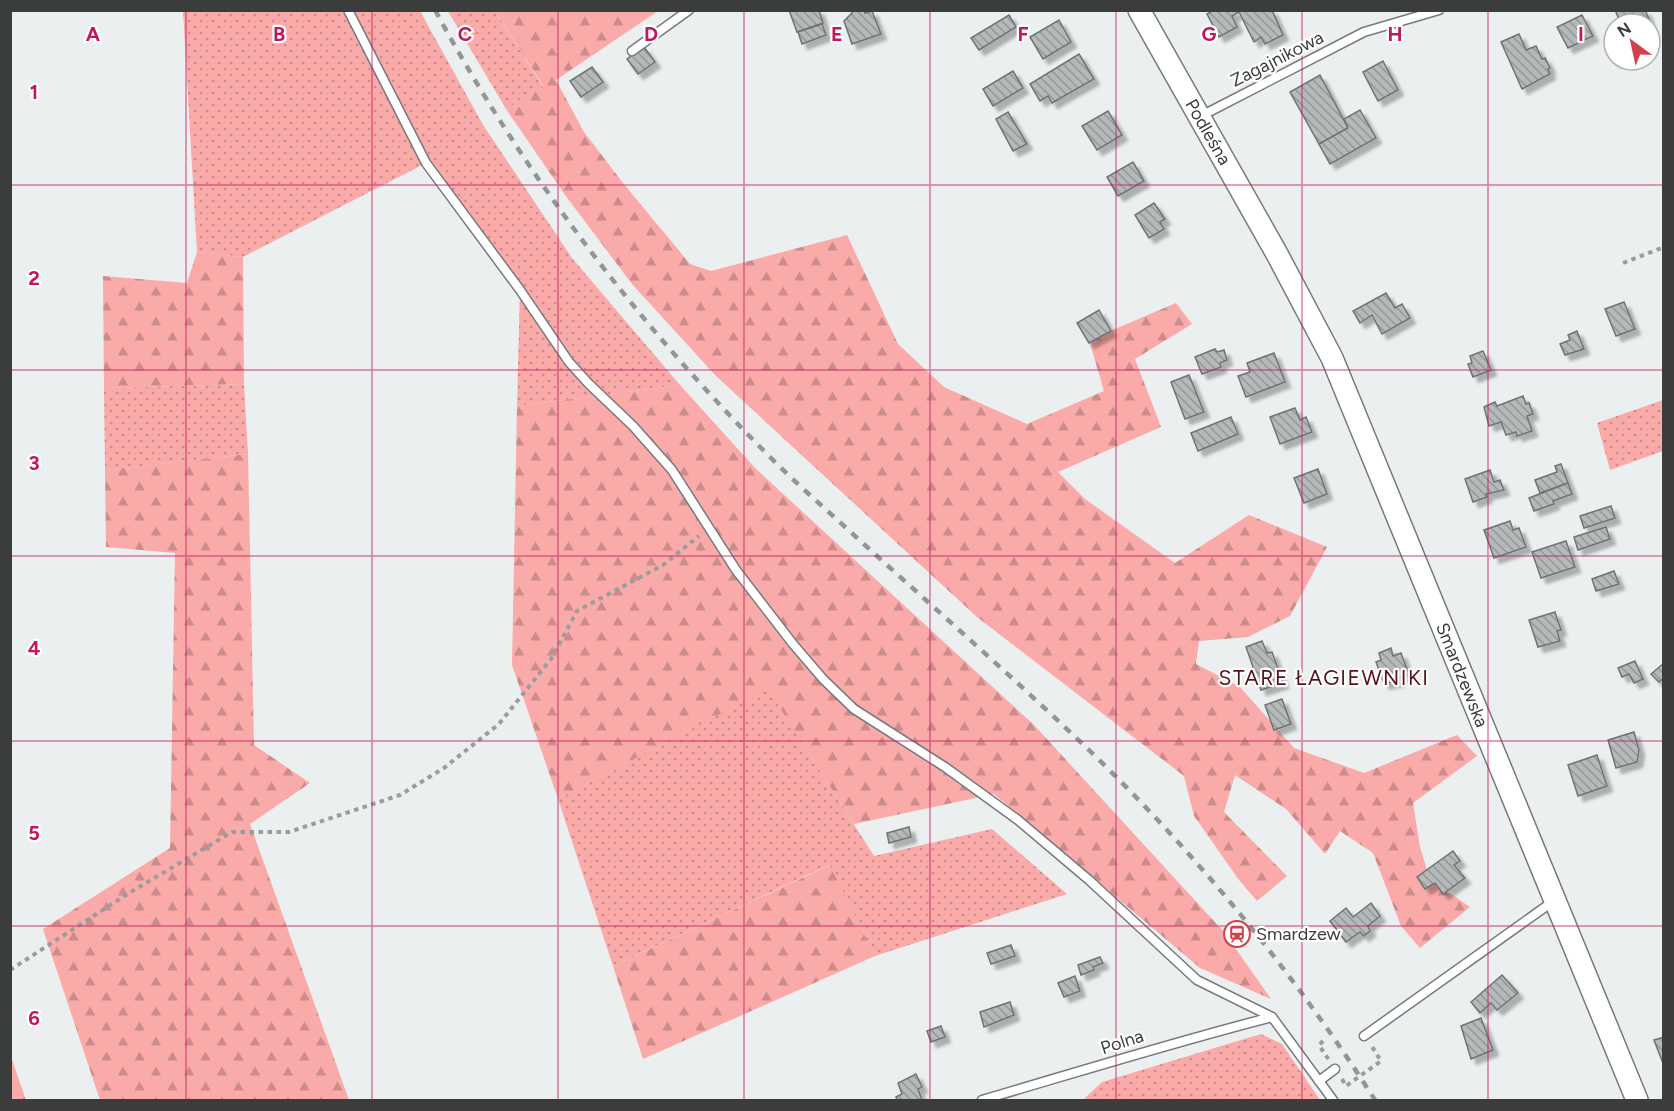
<svg xmlns="http://www.w3.org/2000/svg" width="1674" height="1111" viewBox="0 0 1674 1111" font-family="Figtree,sans-serif">
<defs>
<pattern id="grass-dots" width="8" height="8" patternUnits="userSpaceOnUse" patternTransform="scale(1.5)"><rect width="8" height="8" fill="#faaaa9"/><path d="M2 2h.1M6 6h.1" fill="none" stroke="#cc8c8b" stroke-width="1.8" stroke-linecap="round"/></pattern>
<pattern id="forest-firs" width="22" height="20" patternUnits="userSpaceOnUse" patternTransform="scale(1.5)"><rect width="22" height="20" fill="#faaaa9"/><path d="M5 1l3.5 6h-7zM16 11l3.5 6h-7z" fill="#cc8c8b"/></pattern>
<pattern id="building-back-hatch" width="6" height="6" patternUnits="userSpaceOnUse" patternTransform="scale(1.5)"><rect width="6" height="6" fill="#b5b9b9"/><path d="M-1 5l2 2M0 0l6 6M5-1l2 2" fill="none" stroke="#949898"/></pattern>
<filter id="shadow"><feDropShadow dx="5.5" dy="5.5" stdDeviation="1.5" flood-color="#0004"/></filter>
</defs>
<rect width="100%" height="100%" fill="#ebefef"/>
<g fill="url(#grass-dots)">
<polygon points="183,11 420,11 483,125 572,258 680,385 517,406 520,290 426,163 243,257 197,252"/>
<polygon points="448,11 495,11 544,88 506,109"/>
<polygon points="244,384 248,454 105,470 104,388"/>
<polygon points="1663,400 1663,451 1610,470 1597,423"/>
<polygon points="768,688 874,856 992,829 1067,894 875,956 829,865 613,966 558,799"/>
<polygon points="1261,1034 1282,1044 1320,1100 1083,1100 1102,1082"/>
</g>
<g fill="url(#forest-firs)">
<polygon points="495,11 658,11 556,80 584,132 623,183 690,264 711,271 847,235 898,344 944,387 1027,424 1104,391 1089,340 1176,303 1192,324 1135,359 1161,427 1058,472 1085,499 1175,563 1249,515 1327,547 1290,616 1248,637 1199,641 1196,664 1240,687 1294,748 1364,773 1457,735 1477,756 1413,803 1420,847 1430,880 1470,907 1420,948 1401,926 1373,853 1340,831 1325,854 1286,809 1235,775 1224,812 1287,876 1257,901 1239,880 1194,816 1184,776 977,617 715,375 632,284 565,195 506,109 544,87"/>
<polygon points="197,252 243,257 244,384 104,388 103,276 187,283"/>
<polygon points="680,385 756,469 1034,725 1224,932 1271,999 1200,968 994,794 854,824 768,689 558,799 512,665 517,406"/>
<polygon points="248,454 254,745 310,783 250,824 349,1100 100,1100 43,929 170,848 175,553 106,547 105,470"/>
<polygon points="830,865 875,956 643,1059 613,966"/>
<polygon points="10,1057 11,1057 26,1100 11,1100"/>
</g>
<g fill="url(#building-back-hatch)" stroke="#6f7373" stroke-width="1.5" filter="url(#shadow)">
<polygon points="789,10 819,10 823,23 797,32"/>
<polygon points="851,10 864,10 865,13 872,11 881,34 852,44 844,21 852,13"/>
<polygon points="1214,10 1272,10 1283,35 1265,44 1261,37 1254,42 1239,12 1232,16 1237,27 1219,37 1207,14"/>
<polygon points="1615,10 1645,10 1649,19 1637,24 1621,24"/>
<polygon points="1009,15 1016,27 979,50 971,38"/>
<polygon points="1582,15 1593,36 1568,48 1557,27"/>
<polygon points="1059,20 1071,42 1043,59 1030,37"/>
<polygon points="822,24 826,35 802,44 798,32"/>
<polygon points="1519,34 1526,50 1536,46 1542,59 1545,58 1550,68 1548,69 1550,74 1522,89 1501,42"/>
<polygon points="644,47 655,62 638,74 627,59"/>
<polygon points="1079,54 1094,79 1052,103 1048,96 1040,101 1030,84"/>
<polygon points="1383,61 1398,90 1378,101 1363,72"/>
<polygon points="592,67 603,82 581,97 570,81"/>
<polygon points="1013,71 1023,88 993,106 983,89"/>
<polygon points="1320,75 1348,128 1319,144 1290,92"/>
<polygon points="1360,110 1376,138 1330,164 1319,144 1348,128 1344,119"/>
<polygon points="1108,111 1122,135 1097,150 1082,126"/>
<polygon points="1008,112 1027,144 1013,151 996,119"/>
<polygon points="1133,162 1144,181 1118,196 1107,177"/>
<polygon points="1154,203 1165,219 1160,222 1164,229 1149,238 1135,215"/>
<polygon points="1386,293 1395,308 1402,304 1410,318 1382,334 1372,315 1360,323 1353,311"/>
<polygon points="1624,302 1635,329 1616,336 1605,309"/>
<polygon points="1099,310 1111,331 1089,343 1077,323"/>
<polygon points="1577,331 1584,349 1565,355 1560,344 1570,340 1568,335"/>
<polygon points="1215,349 1217,352 1224,350 1227,360 1220,363 1221,367 1202,374 1195,357"/>
<polygon points="1483,351 1491,370 1473,377 1468,364 1472,363 1470,356"/>
<polygon points="1274,353 1285,382 1246,397 1238,376 1250,372 1247,363"/>
<polygon points="1189,375 1204,412 1185,419 1171,382"/>
<polygon points="1523,396 1526,404 1529,403 1533,414 1527,416 1532,431 1517,436 1516,432 1506,435 1501,422 1489,426 1484,407 1495,402 1497,406"/>
<polygon points="1295,408 1300,420 1306,417 1312,432 1280,444 1270,417"/>
<polygon points="1231,417 1238,434 1198,451 1191,433"/>
<polygon points="1561,464 1568,483 1540,493 1535,480 1557,472 1555,466"/>
<polygon points="1318,469 1327,494 1304,503 1294,478"/>
<polygon points="1490,470 1494,482 1500,480 1504,490 1486,494 1487,497 1473,502 1465,479"/>
<polygon points="1568,483 1572,494 1553,501 1554,504 1534,511 1529,498"/>
<polygon points="1611,506 1615,518 1584,528 1580,516"/>
<polygon points="1510,521 1513,530 1519,528 1526,547 1494,558 1484,530"/>
<polygon points="1606,527 1610,539 1578,550 1574,537"/>
<polygon points="1566,541 1575,567 1541,578 1532,552"/>
<polygon points="1614,571 1619,584 1596,591 1592,579"/>
<polygon points="1555,612 1561,630 1557,631 1560,641 1538,647 1529,620"/>
<polygon points="1262,641 1267,653 1272,652 1283,683 1261,690 1246,647"/>
<polygon points="1391,648 1393,656 1401,653 1409,675 1397,678 1398,681 1384,684 1376,662 1381,660 1379,653"/>
<polygon points="1635,661 1643,679 1634,683 1629,674 1622,677 1618,668"/>
<polygon points="1664,663 1664,678 1659,682 1651,674"/>
<polygon points="1282,699 1291,724 1274,730 1265,705"/>
<polygon points="1634,732 1639,750 1637,762 1616,768 1608,740"/>
<polygon points="1597,755 1607,786 1578,796 1568,765"/>
<polygon points="909,827 911,837 889,843 887,833"/>
<polygon points="1453,851 1460,861 1454,865 1465,878 1443,894 1435,883 1425,889 1417,877"/>
<polygon points="1371,903 1380,916 1368,926 1370,931 1364,936 1360,932 1346,942 1330,921 1346,908 1353,917"/>
<polygon points="1011,945 1015,956 991,964 987,953"/>
<polygon points="1100,957 1103,963 1093,967 1094,970 1081,975 1078,965"/>
<polygon points="1502,975 1518,993 1497,1010 1491,1003 1480,1013 1471,1002"/>
<polygon points="1075,976 1080,991 1064,997 1058,983"/>
<polygon points="1010,1002 1014,1015 984,1027 980,1012"/>
<polygon points="1481,1018 1493,1050 1471,1059 1461,1026"/>
<polygon points="941,1026 945,1037 931,1042 927,1031"/>
<polygon points="1664,1037 1664,1066 1654,1040"/>
<polygon points="916,1074 922,1087 918,1089 922,1100 897,1100 896,1097 902,1094 898,1083"/>
</g>
<g fill="none" stroke-linecap="round" stroke-linejoin="round">
<defs>
<g id="service">
<polyline points="348,10 426,163 520,290 569,362 588,383 633,426 672,470 736,570 793,644 823,679 854,709 945,767 1018,820 1089,880 1197,980 1272,1017 1333,1100"/>
<polyline points="632,51 689,10"/>
<polyline points="1199,117 1364,32 1439,10"/>
<polyline points="1364,1036 1555,900"/>
<polyline points="1319,1081 1335,1069"/>
<path d="M982,1100C1078,1072 1174,1042 1272,1017"/>
</g>
<polyline id="tertiary" points="1139,10 1277,254 1332,358 1637,1100"/>
</defs>
<use href="#service" stroke="#777a7a" stroke-width="11"/>
<use href="#tertiary" stroke="#777a7a" stroke-width="24"/>
<g stroke="#9a9d9d" stroke-width="4" stroke-dasharray="4.5 4.5" stroke-linecap="butt">
<polyline points="1623,263 1664,247"/>
<polyline points="10,970 129,893 232,832 289,832 400,795 444,768 499,724 551,659 577,611 663,565 699,536"/>
<polyline points="1323,1041 1319,1045 1329,1060"/>
<polyline points="1342,1079 1346,1086 1381,1061 1371,1045"/>
</g>
<use href="#service" stroke="#fff" stroke-width="8"/>
<use href="#tertiary" stroke="#fff" stroke-width="21"/>
<path stroke="#939696" stroke-width="4.5" stroke-dasharray="8 8" stroke-linecap="butt" d="M435,10C526,178 640,327 775,462C800,487 828,511 855,536C934,608 1014,678 1091,752C1199,857 1294,973 1375,1100"/>
</g>
<path fill="none" stroke="#c2185b" stroke-width="1.5" stroke-opacity="0.55" d="M186,10V1100M372,10V1100M558,10V1100M744,10V1100M930,10V1100M1116,10V1100M1302,10V1100M1488,10V1100M10,185H1664M10,370H1664M10,556H1664M10,741H1664M10,926H1664"/>
<defs>
<symbol id="station-ring" viewBox="-11 -11 22 22"><circle r="9.5" fill="#fff" stroke="#d1414e" stroke-width="1.5"/><path d="M-3-6H3Q5-6 5-4V2Q5 4 3 4L4.5 6H3L1.5 4h-3L-3 6H-4.5L-3 4Q-5 4-5 2V-4Q-5-6-3-6ZM-3.5-4v3h7v-3ZM-3.5 1v1.5H-2V1ZM2 1v1.5H3.5V1Z" fill="#d1414e"/></symbol>
</defs>
<g fill-rule="evenodd">
<use href="#station-ring" x="1222" y="919" width="30" height="30"/>
</g>
<g text-anchor="middle" stroke-width="4.5" stroke-linejoin="round" paint-order="stroke">
<g font-size="18" fill="#3b3d3d" stroke="#fff">
<text transform="translate(1277 59) rotate(-27)" y="6">Zagajnikowa</text>
<text transform="translate(1208 132) rotate(60)" y="6">Podleśna</text>
<text transform="translate(1462 675) rotate(68)" y="6">Smardzewska</text>
<text transform="translate(1122 1042) rotate(-18)" y="6">Polna</text>
</g>
<g font-size="18" fill="#3b3d3d" stroke="#fff" text-anchor="start">
<text x="1256" y="940">Smardzew</text>
</g>
<g font-size="21" letter-spacing="1.5" fill="#571219" stroke="#fff">
<text x="1324" y="685">STARE ŁAGIEWNIKI</text>
</g>
</g>
<g font-size="20" text-anchor="middle" font-weight="bold" fill="#c2185b" stroke="#fff" stroke-width="4.5" stroke-linejoin="round" paint-order="stroke">
<text x="93" y="41">A</text>
<text x="279" y="41">B</text>
<text x="465" y="41">C</text>
<text x="651" y="41">D</text>
<text x="837" y="41">E</text>
<text x="1023" y="41">F</text>
<text x="1209" y="41">G</text>
<text x="1395" y="41">H</text>
<text x="1581" y="41">I</text>
<text x="34" y="99">1</text>
<text x="34" y="285">2</text>
<text x="34" y="470">3</text>
<text x="34" y="655">4</text>
<text x="34" y="840">5</text>
<text x="34" y="1025">6</text>
</g>
<rect width="1674" height="1111" fill="none" stroke="#3b3d3d" stroke-width="24"/>
<g transform="translate(1632 42) rotate(327)"><circle r="28" fill="#ffffff" stroke="#b1b1b1" stroke-width="1.5"/>
<path d="M0-4.5L10 22L0 15L-10 22Z" fill="#d1414e"/>
<text y="-9" font-size="16" font-weight="bold" text-anchor="middle" fill="#3b3d3d">N</text>
</g>
</svg>
